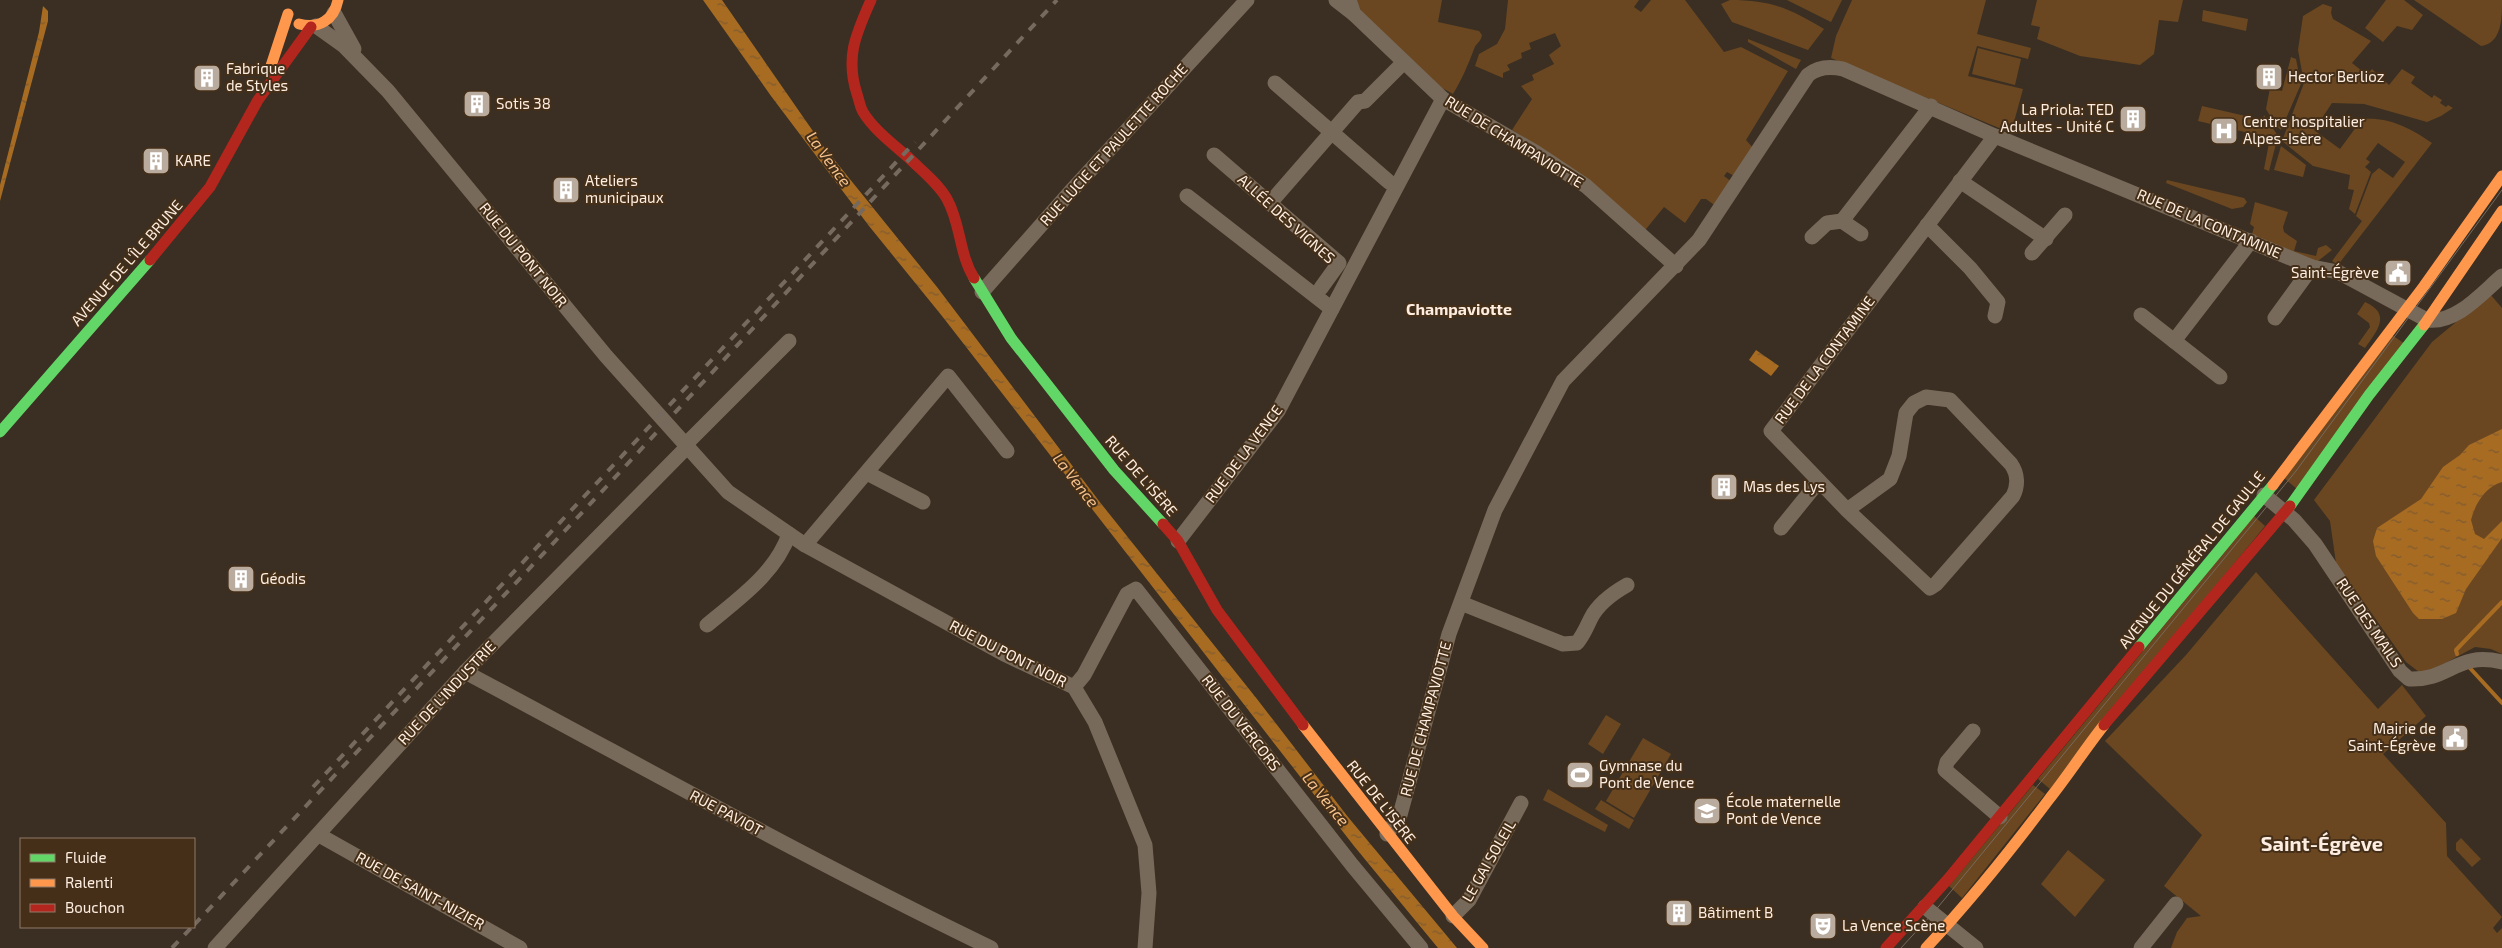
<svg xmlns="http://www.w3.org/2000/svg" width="2502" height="948" viewBox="0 0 2502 948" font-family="'Exo 2',sans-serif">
<defs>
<pattern id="water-ripples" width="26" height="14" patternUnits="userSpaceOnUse" patternTransform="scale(1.25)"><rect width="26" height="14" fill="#a76b22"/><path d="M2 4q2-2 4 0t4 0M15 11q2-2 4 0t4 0" fill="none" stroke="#7e5b31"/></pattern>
</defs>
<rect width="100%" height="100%" fill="#3a2f22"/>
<g fill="#6a4721">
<path d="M1356,0H1442L1438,22L1479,31L1482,35C1481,42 1476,43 1474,49C1468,65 1462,79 1453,94L1442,88L1361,11Z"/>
<polygon points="1508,0 1639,0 1634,7 1641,12 1651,0 1685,0 1724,52 1741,47 1788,71 1746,140 1754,149 1736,177 1727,172 1724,176 1732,182 1717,207 1706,199 1701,199 1685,223 1664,207 1642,234 1585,179 1545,150 1512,130 1532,99 1521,86 1534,80 1532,75 1554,64 1549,55 1561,46 1555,33 1529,43 1531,49 1521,53 1522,58 1507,65 1510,70 1503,73 1503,78 1475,66 1479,54 1497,44 1505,29"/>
<path d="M1730,0C1771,0 1788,8 1824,29L1808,50L1732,22L1721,4Z"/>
<polygon points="1787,0 1842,0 1831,22"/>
<polygon points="1852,0 1986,0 1977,34 2031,48 2028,59 1977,46 1968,76 2023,89 2011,133 1831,58 1836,36"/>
<polygon points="2037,0 2183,0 2178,22 2159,20 2154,54 2140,65 2080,56 2037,39 2040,27 2031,25"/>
<polygon points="2386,0 2404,0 2423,15 2412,30 2397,26 2383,42 2365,28"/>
<path d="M2414,0H2502C2502,18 2502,43 2481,46Z"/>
<path d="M2323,4L2332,7L2331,13L2333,19L2371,41L2352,63L2367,75L2372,69L2389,85L2402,69L2415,77L2411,83L2432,98L2434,95L2442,100L2440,103L2446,107L2448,105L2453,108L2441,116L2427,122L2364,104L2332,103L2314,130L2340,149L2362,119C2390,117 2410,128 2432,143L2338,265L2332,261L2362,221L2356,216L2372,174L2379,168L2393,178L2405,162L2378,143L2366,159L2370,162L2365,167L2371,172L2355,214L2349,209L2354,190L2348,189L2350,175L2313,166L2282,141L2304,83L2298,50L2303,16Z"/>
<polygon points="2203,10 2248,19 2246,31 2202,21"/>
<polygon points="1748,39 1801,60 1796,69 1748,42"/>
<polygon points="1978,48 2021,59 2015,85 1972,74"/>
<polygon points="2291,57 2296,59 2301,84 2281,130 2276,126 2266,109 2270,88 2282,91"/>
<polygon points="2202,106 2263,120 2264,115 2278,136 2269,171 2264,169 2270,138 2198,121"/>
<polygon points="2281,146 2306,165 2303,177 2274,170"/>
<polygon points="2167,180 2244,198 2247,202 2243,207 2232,209 2166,183"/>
<polygon points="2255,202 2288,212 2283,227 2284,232 2297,241 2294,251 2316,256 2318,248 2326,245 2332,250 2318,261 2308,261 2252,234 2254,227 2250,224"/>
<polygon points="2490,294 2502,308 2502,654 2491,649 2475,647 2423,675 2406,662 2336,563 2330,521 2314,500 2432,342"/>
<path d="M2365,302C2392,314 2377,331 2365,348L2358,344L2370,327L2369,323L2357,314Z"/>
<polygon points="2392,335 2405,344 2297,489 2284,478"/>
<polygon points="2254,516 2265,526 2050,789 2038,779"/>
<polygon points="2256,572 2378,709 2402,685 2426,716 2383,754 2446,823 2447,856 2502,917 2493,928 2497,933 2502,928 2502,948 2171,948 2177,932 2187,918 2201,916 2164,886 2202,835 2105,741 2186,655"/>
<polygon points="1606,715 1621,724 1603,754 1588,744"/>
<polygon points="1643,738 1671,754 1634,818 1606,801"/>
<polygon points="2033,785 2045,794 1962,898 1949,886"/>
<polygon points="1548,789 1608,825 1605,832 1543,800"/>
<polygon points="1601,800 1634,820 1629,829 1595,809"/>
<polygon points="2461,838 2481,859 2472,867 2456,850 2456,843"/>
<polygon points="2068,850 2105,880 2075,917 2041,884"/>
</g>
<g fill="url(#water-ripples)">
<polygon points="703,0 722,0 824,147 937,287 1099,501 1257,699 1348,817 1457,948 1438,948 1354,846 942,316 869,226 771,96"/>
<polygon points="43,6 48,11 48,21 0,201 0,185 39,32"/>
<polygon points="1756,350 1779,366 1771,376 1749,360"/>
<path d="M2502,429V482C2485,487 2475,504 2471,520L2475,534L2484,539L2502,521V538L2466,589L2456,613L2442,619H2419L2413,613L2376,556L2373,541L2377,528L2421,499L2443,467L2460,455L2469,445Z"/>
</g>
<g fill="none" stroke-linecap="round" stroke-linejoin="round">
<g stroke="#a76b22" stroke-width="4">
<polyline points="2457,654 2456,650 2502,602"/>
<polyline points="2469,667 2502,703"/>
</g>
<g stroke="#786a5a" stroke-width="15">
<polyline points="1336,0 1354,14"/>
<polyline points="1349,0 1354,14 1443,99 1535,152 1586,186 1676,266"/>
<polyline points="334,13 354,49"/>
<polyline points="316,26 344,46 388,91 606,356 728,492 805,545 1004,654 1074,687 1095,722 1145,845 1149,893 1145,948"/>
<polyline points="1275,83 1389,182"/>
<polyline points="1214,155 1339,263 1321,288"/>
<polyline points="1960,181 2046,239"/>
<polyline points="1187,196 1332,309"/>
<polyline points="1270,203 1358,102 1365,101 1404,62"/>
<polyline points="1842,221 1931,106"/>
<polyline points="1927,225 1970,268 1998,302 1995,316"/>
<polyline points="1812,237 1827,223 1842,221 1861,234"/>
<polyline points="2032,253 2065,215"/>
<polyline points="982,292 1072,190 1247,0"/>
<polyline points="2141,315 2220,377"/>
<polyline points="2275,318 2312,267"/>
<polyline points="2174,341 2251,241"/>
<polyline points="685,445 789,341"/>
<polyline points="867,473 923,502"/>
<path d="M2264,495L2294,520L2315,544L2400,671L2409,679C2450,681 2456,651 2502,662"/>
<path d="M1847,510L1890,479L1899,456L1906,413L1914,403L1926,397L1950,400L2011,464C2018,474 2018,486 2013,496L1936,584L1930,588L1847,510L1771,431L1995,136"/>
<polyline points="1781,528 1819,481"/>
<polyline points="1178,541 1278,411 1443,99"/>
<polyline points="805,545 948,376 1007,451"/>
<path d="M1461,603L1563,644L1577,643C1584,634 1586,628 1591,618C1598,604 1613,593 1627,585"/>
<path d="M707,625C738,599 776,573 789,534"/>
<path d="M465,672C640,765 812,862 991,948"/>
<polyline points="1074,687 1084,675 1127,594 1136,589 1352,865 1421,948"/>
<polyline points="1973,731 1947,762 1945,770 2000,817"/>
<path d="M1387,834L1400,815L1449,634L1495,510L1563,381L1699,240L1808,75C1818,67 1830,66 1843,69L1995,136L2312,267L2338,272L2427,320C2456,324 2481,294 2502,276"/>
<polyline points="319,835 520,948"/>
<polyline points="1925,907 1976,948"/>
<polyline points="1453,916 1469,900 1521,803"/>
<polyline points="215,948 465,672 687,447"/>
<polyline points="2141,948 2176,904"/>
</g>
<g stroke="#63d668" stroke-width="11">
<polyline points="974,278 1011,338 1114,470 1163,524"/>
<polyline points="0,432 150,260"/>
<polyline points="2290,506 2369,395 2424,325"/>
<polyline points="2139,647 2273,485"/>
</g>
<g stroke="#ff974d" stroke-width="11">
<path d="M299,24C319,29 334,20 338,0"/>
<polyline points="269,72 288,14"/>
<polyline points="2424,325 2502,211"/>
<polyline points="2273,485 2424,286 2502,176"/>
<polyline points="1303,725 1453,916 1483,948"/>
<path d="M1926,948C1970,901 2011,850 2050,798C2069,774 2085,749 2104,725"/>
</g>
<g stroke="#b3261e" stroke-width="11">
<path d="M871,0C856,34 845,57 857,94C859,100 860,107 863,112C874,130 893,144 909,158C922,171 938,183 947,199C961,224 959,254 974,278"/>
<polyline points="150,260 210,187 258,100 311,27"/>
<polyline points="1163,524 1178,541 1217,610 1303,725"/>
<polyline points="2104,725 2290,506"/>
<polyline points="1886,948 1948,879 2139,647"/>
</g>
<polyline stroke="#766a5e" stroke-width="1" points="1901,948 1934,912 2296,471 2502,190"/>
<g stroke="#766a5e" stroke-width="4" stroke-dasharray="9 9" stroke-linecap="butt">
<polyline points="313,787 915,142"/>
<polyline points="194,925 607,486 1057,0"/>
<polyline points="172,948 192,927"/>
</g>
</g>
<defs>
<symbol id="building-square" viewBox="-11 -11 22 22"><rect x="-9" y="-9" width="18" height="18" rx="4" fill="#b9ab9e" stroke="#452f18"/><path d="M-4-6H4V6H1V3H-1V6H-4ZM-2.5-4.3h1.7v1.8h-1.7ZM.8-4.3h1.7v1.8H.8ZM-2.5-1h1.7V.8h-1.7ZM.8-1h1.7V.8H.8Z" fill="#fff"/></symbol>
<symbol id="hospital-square" viewBox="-11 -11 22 22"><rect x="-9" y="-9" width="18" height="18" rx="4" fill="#b9ab9e" stroke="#452f18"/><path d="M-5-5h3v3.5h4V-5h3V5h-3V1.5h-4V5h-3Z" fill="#fff"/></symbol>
<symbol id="civic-square" viewBox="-11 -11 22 22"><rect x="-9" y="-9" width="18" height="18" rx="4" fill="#b9ab9e" stroke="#452f18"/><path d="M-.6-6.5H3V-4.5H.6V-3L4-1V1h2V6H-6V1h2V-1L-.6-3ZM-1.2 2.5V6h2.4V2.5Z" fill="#fff"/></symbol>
<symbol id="stadium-square" viewBox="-11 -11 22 22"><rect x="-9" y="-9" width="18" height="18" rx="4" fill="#b9ab9e" stroke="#452f18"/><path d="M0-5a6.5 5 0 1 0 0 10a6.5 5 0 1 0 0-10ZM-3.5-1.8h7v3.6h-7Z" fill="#fff"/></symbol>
<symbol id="school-square" viewBox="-11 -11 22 22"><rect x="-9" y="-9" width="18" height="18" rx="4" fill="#b9ab9e" stroke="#452f18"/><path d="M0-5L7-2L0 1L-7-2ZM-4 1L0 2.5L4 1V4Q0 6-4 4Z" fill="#fff"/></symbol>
<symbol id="theatre-square" viewBox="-11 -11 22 22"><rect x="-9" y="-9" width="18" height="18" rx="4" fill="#b9ab9e" stroke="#452f18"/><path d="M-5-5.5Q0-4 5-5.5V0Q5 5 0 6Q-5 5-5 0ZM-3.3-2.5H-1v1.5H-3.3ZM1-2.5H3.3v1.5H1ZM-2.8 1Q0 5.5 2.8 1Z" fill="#fff"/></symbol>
</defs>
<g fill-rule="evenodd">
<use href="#building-square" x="2253" y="61" width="32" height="32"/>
<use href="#building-square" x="191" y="62" width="32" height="32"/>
<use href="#building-square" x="461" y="88" width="32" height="32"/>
<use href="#building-square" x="2117" y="103" width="32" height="32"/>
<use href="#hospital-square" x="2208" y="115" width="32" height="32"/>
<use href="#building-square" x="140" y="145" width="32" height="32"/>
<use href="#building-square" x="550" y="174" width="32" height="32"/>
<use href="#civic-square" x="2382" y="257" width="32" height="32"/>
<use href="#building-square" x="1708" y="471" width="32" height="32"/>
<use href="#building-square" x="225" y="563" width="32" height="32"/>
<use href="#civic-square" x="2439" y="722" width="32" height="32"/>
<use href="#stadium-square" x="1564" y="759" width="32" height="32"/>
<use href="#school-square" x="1691" y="795" width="32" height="32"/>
<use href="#building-square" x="1663" y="897" width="32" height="32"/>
<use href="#theatre-square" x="1807" y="910" width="32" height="32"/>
</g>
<g text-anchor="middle" stroke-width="4" stroke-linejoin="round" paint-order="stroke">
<g font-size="15" fill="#fdeee1" stroke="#452f18" text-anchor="start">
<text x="226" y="74">Fabrique<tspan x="226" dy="17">de Styles</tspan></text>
<text x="2288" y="82">Hector Berlioz</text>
<text x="496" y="109">Sotis 38</text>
<text x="2114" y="115" text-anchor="end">La Priola: TED<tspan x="2114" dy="17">Adultes - Unité C</tspan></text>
<text x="2243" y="127">Centre hospitalier<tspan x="2243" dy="17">Alpes-Isère</tspan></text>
<text x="175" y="166">KARE</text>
<text x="585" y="186">Ateliers<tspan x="585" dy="17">municipaux</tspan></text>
<text x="2379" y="278" text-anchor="end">Saint-Égrève</text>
<text x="1743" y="492">Mas des Lys</text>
<text x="260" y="584">Géodis</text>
<text x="2436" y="734" text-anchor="end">Mairie de<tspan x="2436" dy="17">Saint-Égrève</tspan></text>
<text x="1599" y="771">Gymnase du<tspan x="1599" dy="17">Pont de Vence</tspan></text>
<text x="1726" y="807">École maternelle<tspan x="1726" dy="17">Pont de Vence</tspan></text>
<text x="1698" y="918">Bâtiment B</text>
<text x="1842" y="931">La Vence Scène</text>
</g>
<g font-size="15" fill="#fdeee1" stroke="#452f18">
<text transform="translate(1514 142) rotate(32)" y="5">RUE DE CHAMPAVIOTTE</text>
<text transform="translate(1114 145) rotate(-48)" y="5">RUE LUCIE ET PAULETTE ROCHE</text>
<text transform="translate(1286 219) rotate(42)" y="5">ALLÉE DES VIGNES</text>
<text transform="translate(2209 224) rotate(23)" y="5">RUE DE LA CONTAMINE</text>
<text transform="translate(523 255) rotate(51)" y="5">RUE DU PONT NOIR</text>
<text transform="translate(127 263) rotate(-49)" y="5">AVENUE DE L'ÎLE BRUNE</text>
<text transform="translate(1825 360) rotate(-53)" y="5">RUE DE LA CONTAMINE</text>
<text transform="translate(1244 454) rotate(-53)" y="5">RUE DE LA VENCE</text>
<text transform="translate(1141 476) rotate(49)" y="5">RUE DE L'ISÈRE</text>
<text transform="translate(2192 560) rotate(-51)" y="5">AVENUE DU GÉNÉRAL DE GAULLE</text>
<text transform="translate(2369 623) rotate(56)" y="5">RUE DES MAILS</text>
<text transform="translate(1008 654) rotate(27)" y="5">RUE DU PONT NOIR</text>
<text transform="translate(447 693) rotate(-47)" y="5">RUE DE L'INDUSTRIE</text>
<text transform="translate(1426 719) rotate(-75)" y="5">RUE DE CHAMPAVIOTTE</text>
<text transform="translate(1241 723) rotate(52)" y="5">RUE DU VERCORS</text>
<text transform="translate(1381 802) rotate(52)" y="5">RUE DE L'ISÈRE</text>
<text transform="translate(726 813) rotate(28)" y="5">RUE PAVIOT</text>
<text transform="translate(1489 861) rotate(-60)" y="5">LE GAI SOLEIL</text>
<text transform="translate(420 891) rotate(29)" y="5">RUE DE SAINT-NIZIER</text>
</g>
<g font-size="16" font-style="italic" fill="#f7c38e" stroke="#452f18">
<text transform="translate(829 159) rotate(54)" y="6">La Vence</text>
<text transform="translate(1076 480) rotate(52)" y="6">La Vence</text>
<text transform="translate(1326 799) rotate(51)" y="6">La Vence</text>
</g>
<g font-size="16" font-weight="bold" fill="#fdeee1" stroke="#452f18">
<text x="1459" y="315">Champaviotte</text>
</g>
<g font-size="20" font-weight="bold" fill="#fdeee1" stroke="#452f18">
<text x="2322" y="851">Saint-Égrève</text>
</g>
</g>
<rect x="20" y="838" width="175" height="90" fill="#452f18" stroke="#8f7b68"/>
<rect x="30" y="854" width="25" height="8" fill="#63d668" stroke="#8f7b68"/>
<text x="65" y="863" font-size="15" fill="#fdeee1">Fluide</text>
<rect x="30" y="879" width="25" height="8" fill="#ff974d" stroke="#8f7b68"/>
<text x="65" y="888" font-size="15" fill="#fdeee1">Ralenti</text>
<rect x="30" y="904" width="25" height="8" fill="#b3261e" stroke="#8f7b68"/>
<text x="65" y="913" font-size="15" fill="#fdeee1">Bouchon</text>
</svg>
